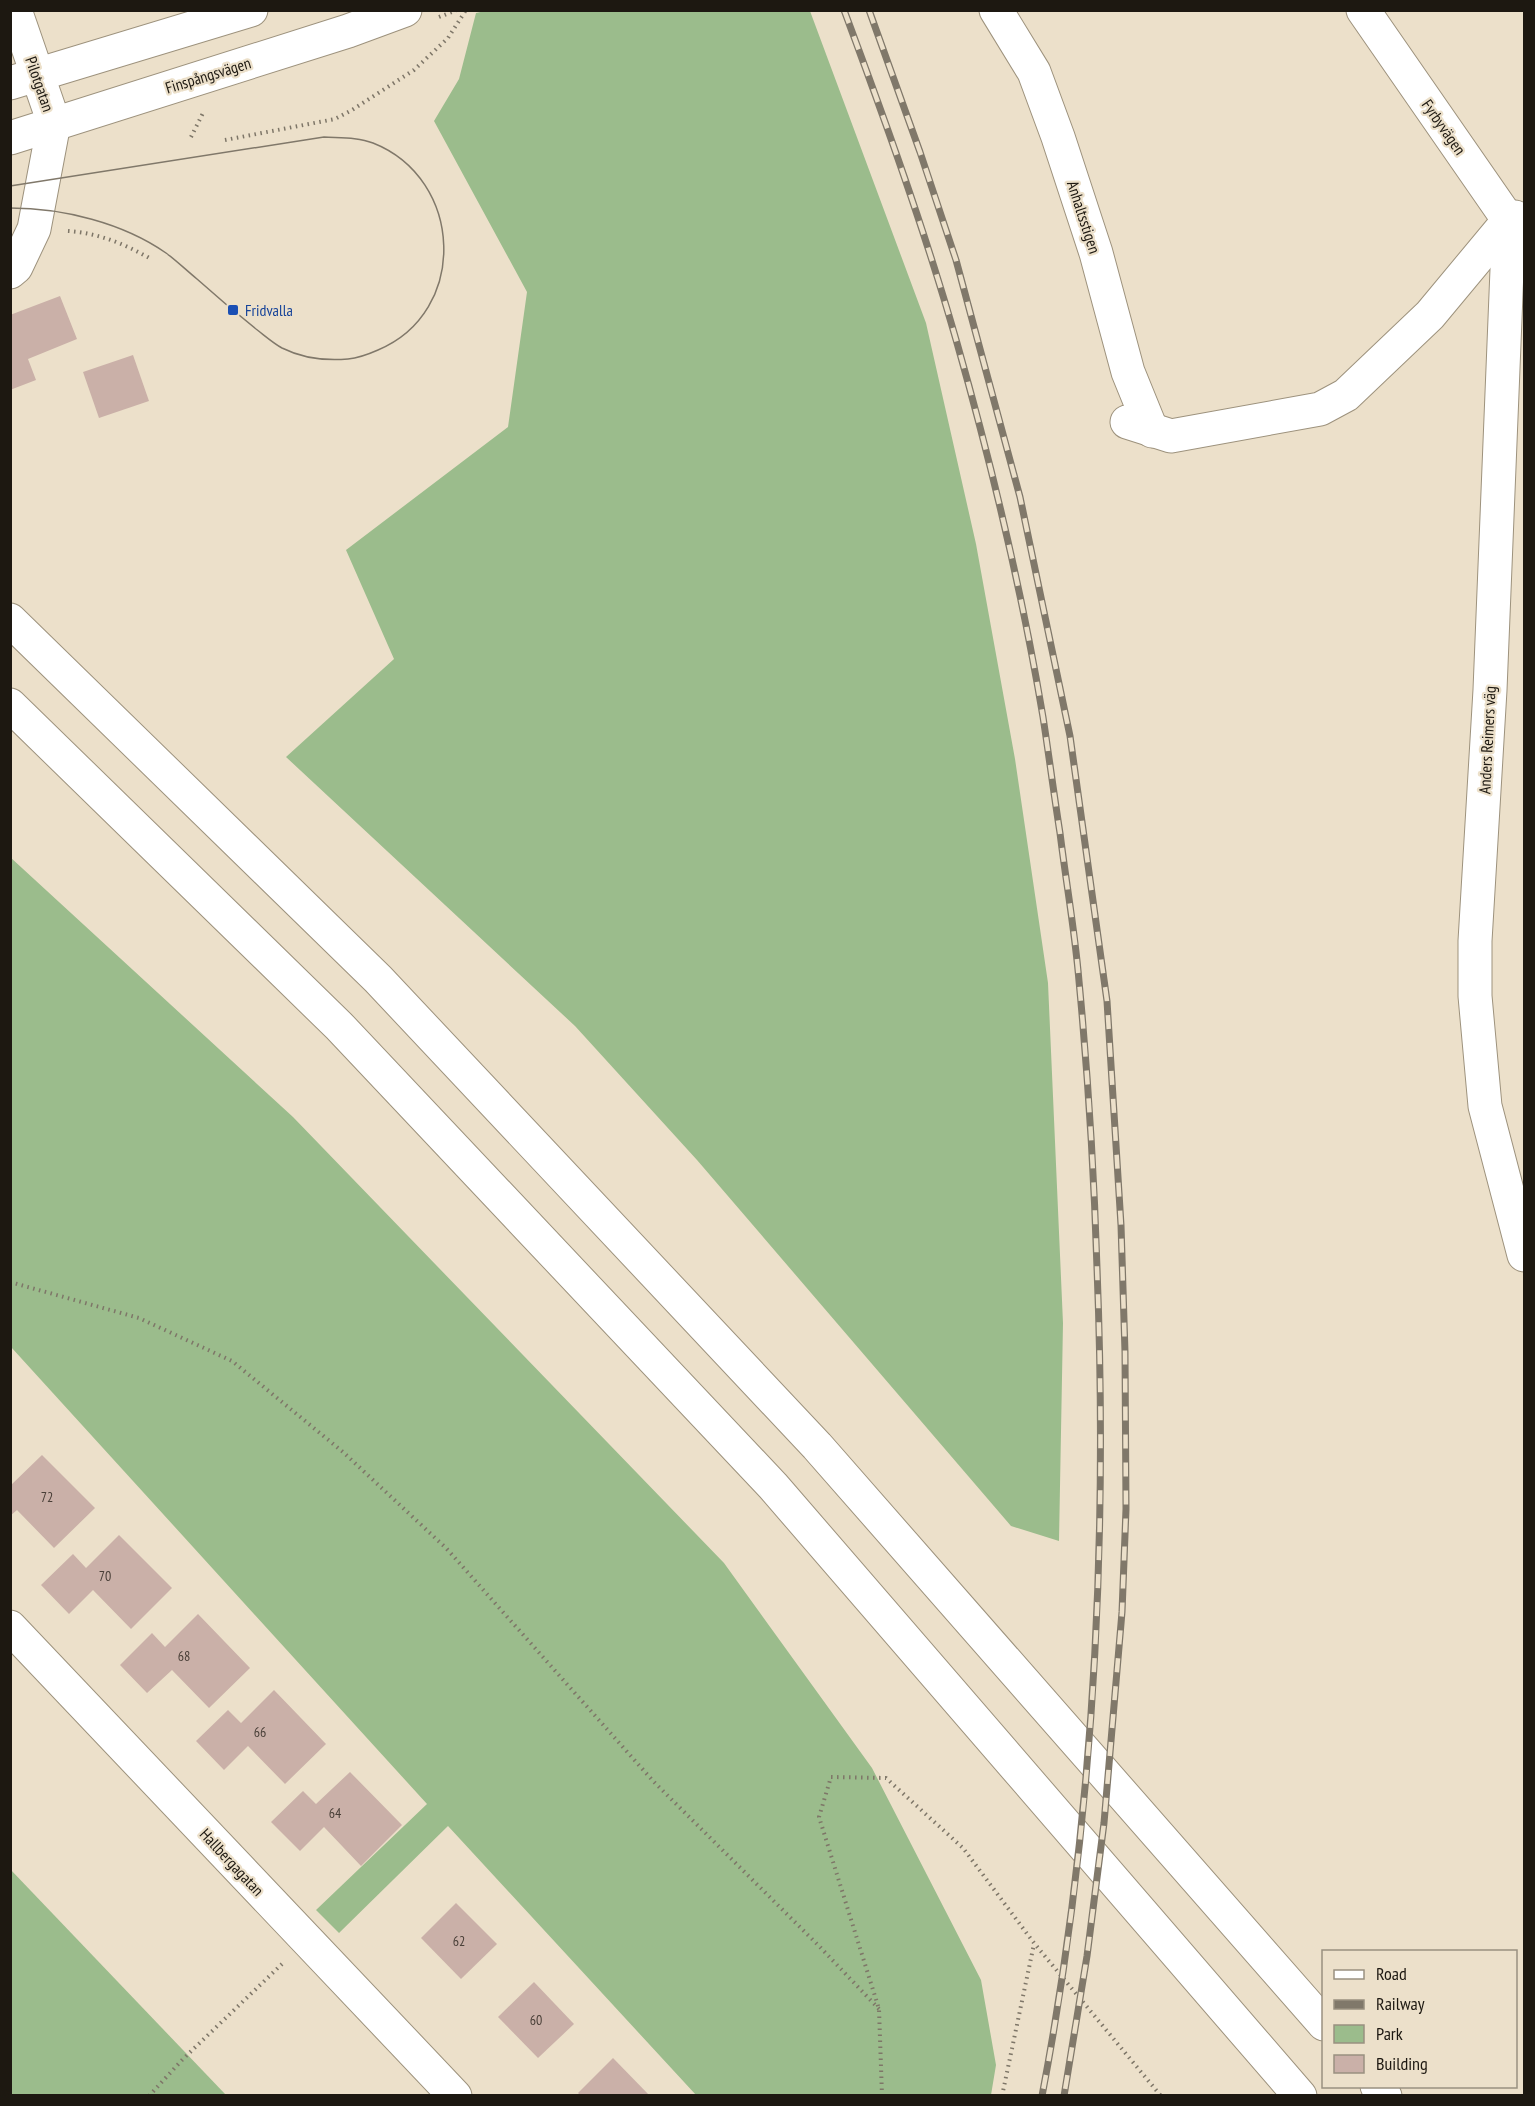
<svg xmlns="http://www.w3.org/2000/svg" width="1535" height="2106" viewBox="0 0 1535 2106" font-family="'PT Sans Narrow',sans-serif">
<rect width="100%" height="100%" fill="#ece0ca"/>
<g fill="#9bbc8c">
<polygon points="485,11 810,11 926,323 976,544 1015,759 1048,983 1063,1323 1059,1541 1011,1526 697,1160 575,1026 286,757 394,659 346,550 508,427 527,292 434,121 459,79 476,13"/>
<polygon points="10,857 293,1117 724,1563 872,1768 981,1980 996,2065 991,2095 696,2095 448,1826 339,1933 316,1910 427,1804 11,1347"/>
<polygon points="10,1869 226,2095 11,2095"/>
</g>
<g fill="#cab0a8">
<polygon points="60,296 77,339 28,359 36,380 10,390 10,315"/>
<polygon points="133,355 149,401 99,418 83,372"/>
<polygon points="42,1455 95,1508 54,1548 17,1510 10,1516 10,1486"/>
<polygon points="119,1535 172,1588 131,1629 93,1590 69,1614 41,1585 73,1554 86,1568"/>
<polygon points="198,1614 250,1668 209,1708 172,1670 147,1693 120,1665 152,1633 165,1647"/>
<polygon points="274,1690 326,1744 285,1784 248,1746 224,1770 196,1741 228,1710 241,1723"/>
<polygon points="350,1772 402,1825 361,1866 324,1827 300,1851 271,1822 303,1791 316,1804"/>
<polygon points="456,1903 497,1944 461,1979 421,1938"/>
<polygon points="534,1982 574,2024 538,2058 498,2017"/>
<polygon points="613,2058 650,2096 581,2096 578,2093"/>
</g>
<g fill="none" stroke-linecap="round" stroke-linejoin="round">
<defs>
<g id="minor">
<polyline points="996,10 1034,72 1058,137 1096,253 1128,372 1152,431"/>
<polyline points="1363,10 1521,238"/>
<polyline points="1509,220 1490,690 1475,941 1475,996 1485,1106 1524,1255"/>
<polyline points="10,272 16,267 34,229 54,123 15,10"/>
<polyline points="1127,422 1171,436 1320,409 1346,395 1430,315 1509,220 1515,217"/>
<polyline points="10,1627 455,2096"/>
</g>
<g id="major">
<polyline points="10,83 251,10"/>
<polyline points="10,138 348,31 405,10"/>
</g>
<g id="highway">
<polyline points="10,620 378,979 817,1446 1324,2024"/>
<polyline points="10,705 339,1026 773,1486 1300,2096"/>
<polyline points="1377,2086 1385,2096"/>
</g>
</defs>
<use href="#minor" stroke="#9d927d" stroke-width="35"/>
<use href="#major" stroke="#9d927d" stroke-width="35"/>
<use href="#highway" stroke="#9d927d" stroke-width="35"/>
<g stroke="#7e7668" stroke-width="4" stroke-dasharray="1.5 4.5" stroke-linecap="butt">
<polyline points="439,17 457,10"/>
<polyline points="191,137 203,113"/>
<polyline points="225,140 335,119 352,110 414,70 448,38 466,10"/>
<path d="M68,231C98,233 125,244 151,259"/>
<polyline points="10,1282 139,1318 232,1361 343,1452 446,1548 654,1782 819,1946 879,2009"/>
<polyline points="149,2096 183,2059 282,1964"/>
<polyline points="882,2096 879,2009 819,1817 831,1777 886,1778 963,1848 1034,1943 1161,2096"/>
<polyline points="1002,2096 1034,1944"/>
</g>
<use href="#minor" stroke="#fff" stroke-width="33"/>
<use href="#major" stroke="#fff" stroke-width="33"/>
<use href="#highway" stroke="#fff" stroke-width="33"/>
<path stroke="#80786a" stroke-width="1.5" d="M10,186L324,137C340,138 358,137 373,143C464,179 469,312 378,350C369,354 358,358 348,359C325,361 302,358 282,348C273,343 264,335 256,329C236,313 216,296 197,279C187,271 177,261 166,253C123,223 63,208 10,208"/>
<defs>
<g id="rail">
<path d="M844,10C885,120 925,231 957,343C992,466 1022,592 1043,717C1049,756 1054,795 1060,833C1066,882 1075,932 1079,981C1088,1076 1094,1172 1097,1268C1108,1545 1094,1823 1042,2096"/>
<polyline points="869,10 920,152 956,260 1020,497 1070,736 1107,1001 1121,1225 1125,1352 1126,1509 1122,1612 1104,1823 1087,1956 1064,2096"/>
</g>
</defs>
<use href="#rail" stroke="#80786a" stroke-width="7"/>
<use href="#rail" stroke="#ece0ca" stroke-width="4.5" stroke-dasharray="14" stroke-linecap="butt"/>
</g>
<rect fill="#1a4fb4" stroke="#ece0ca" stroke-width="2" x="227" y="304" width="12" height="12" rx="3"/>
<g text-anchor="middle" stroke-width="4.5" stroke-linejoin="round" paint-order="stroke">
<g font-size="14" fill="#483e37">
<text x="47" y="1502">72</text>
<text x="105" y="1581">70</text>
<text x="184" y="1661">68</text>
<text x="260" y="1737">66</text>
<text x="335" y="1818">64</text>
<text x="459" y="1946">62</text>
<text x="536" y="2025">60</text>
</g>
<g font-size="16" fill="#1d1811" stroke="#ece0ca">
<text transform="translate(208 75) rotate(-17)" y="6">Finspångsvägen</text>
<text transform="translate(40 84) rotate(71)" y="6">Pilotgatan</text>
<text transform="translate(1444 127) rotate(55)" y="6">Fyrbyvägen</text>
<text transform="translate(1084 217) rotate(72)" y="6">Anhaltsstigen</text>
<text transform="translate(1487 740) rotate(-87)" y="6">Anders Reimers väg</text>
<text transform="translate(232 1862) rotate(47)" y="6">Hallbergagatan</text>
</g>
<g font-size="16" fill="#164399" stroke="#ece0ca" text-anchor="start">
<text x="245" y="316">Fridvalla</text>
</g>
</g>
<rect width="1535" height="2106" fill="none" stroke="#1d1811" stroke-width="24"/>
<rect x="1322" y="1950" width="195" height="138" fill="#ece0ca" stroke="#999080" stroke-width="1.5"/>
<rect x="1334" y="1970" width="30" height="9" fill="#ffffff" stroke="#999080" stroke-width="1.5"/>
<text x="1376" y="1980" font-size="18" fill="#1d1811">Road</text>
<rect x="1334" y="2000" width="30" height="9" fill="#80786a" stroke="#999080" stroke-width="1.5"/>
<text x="1376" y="2010" font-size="18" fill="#1d1811">Railway</text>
<rect x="1334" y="2025" width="30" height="18" fill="#9bbc8c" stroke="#999080" stroke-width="1.5"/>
<text x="1376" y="2040" font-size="18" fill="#1d1811">Park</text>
<rect x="1334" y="2055" width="30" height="18" fill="#cab0a8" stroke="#999080" stroke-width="1.5"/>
<text x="1376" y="2070" font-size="18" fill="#1d1811">Building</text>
</svg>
